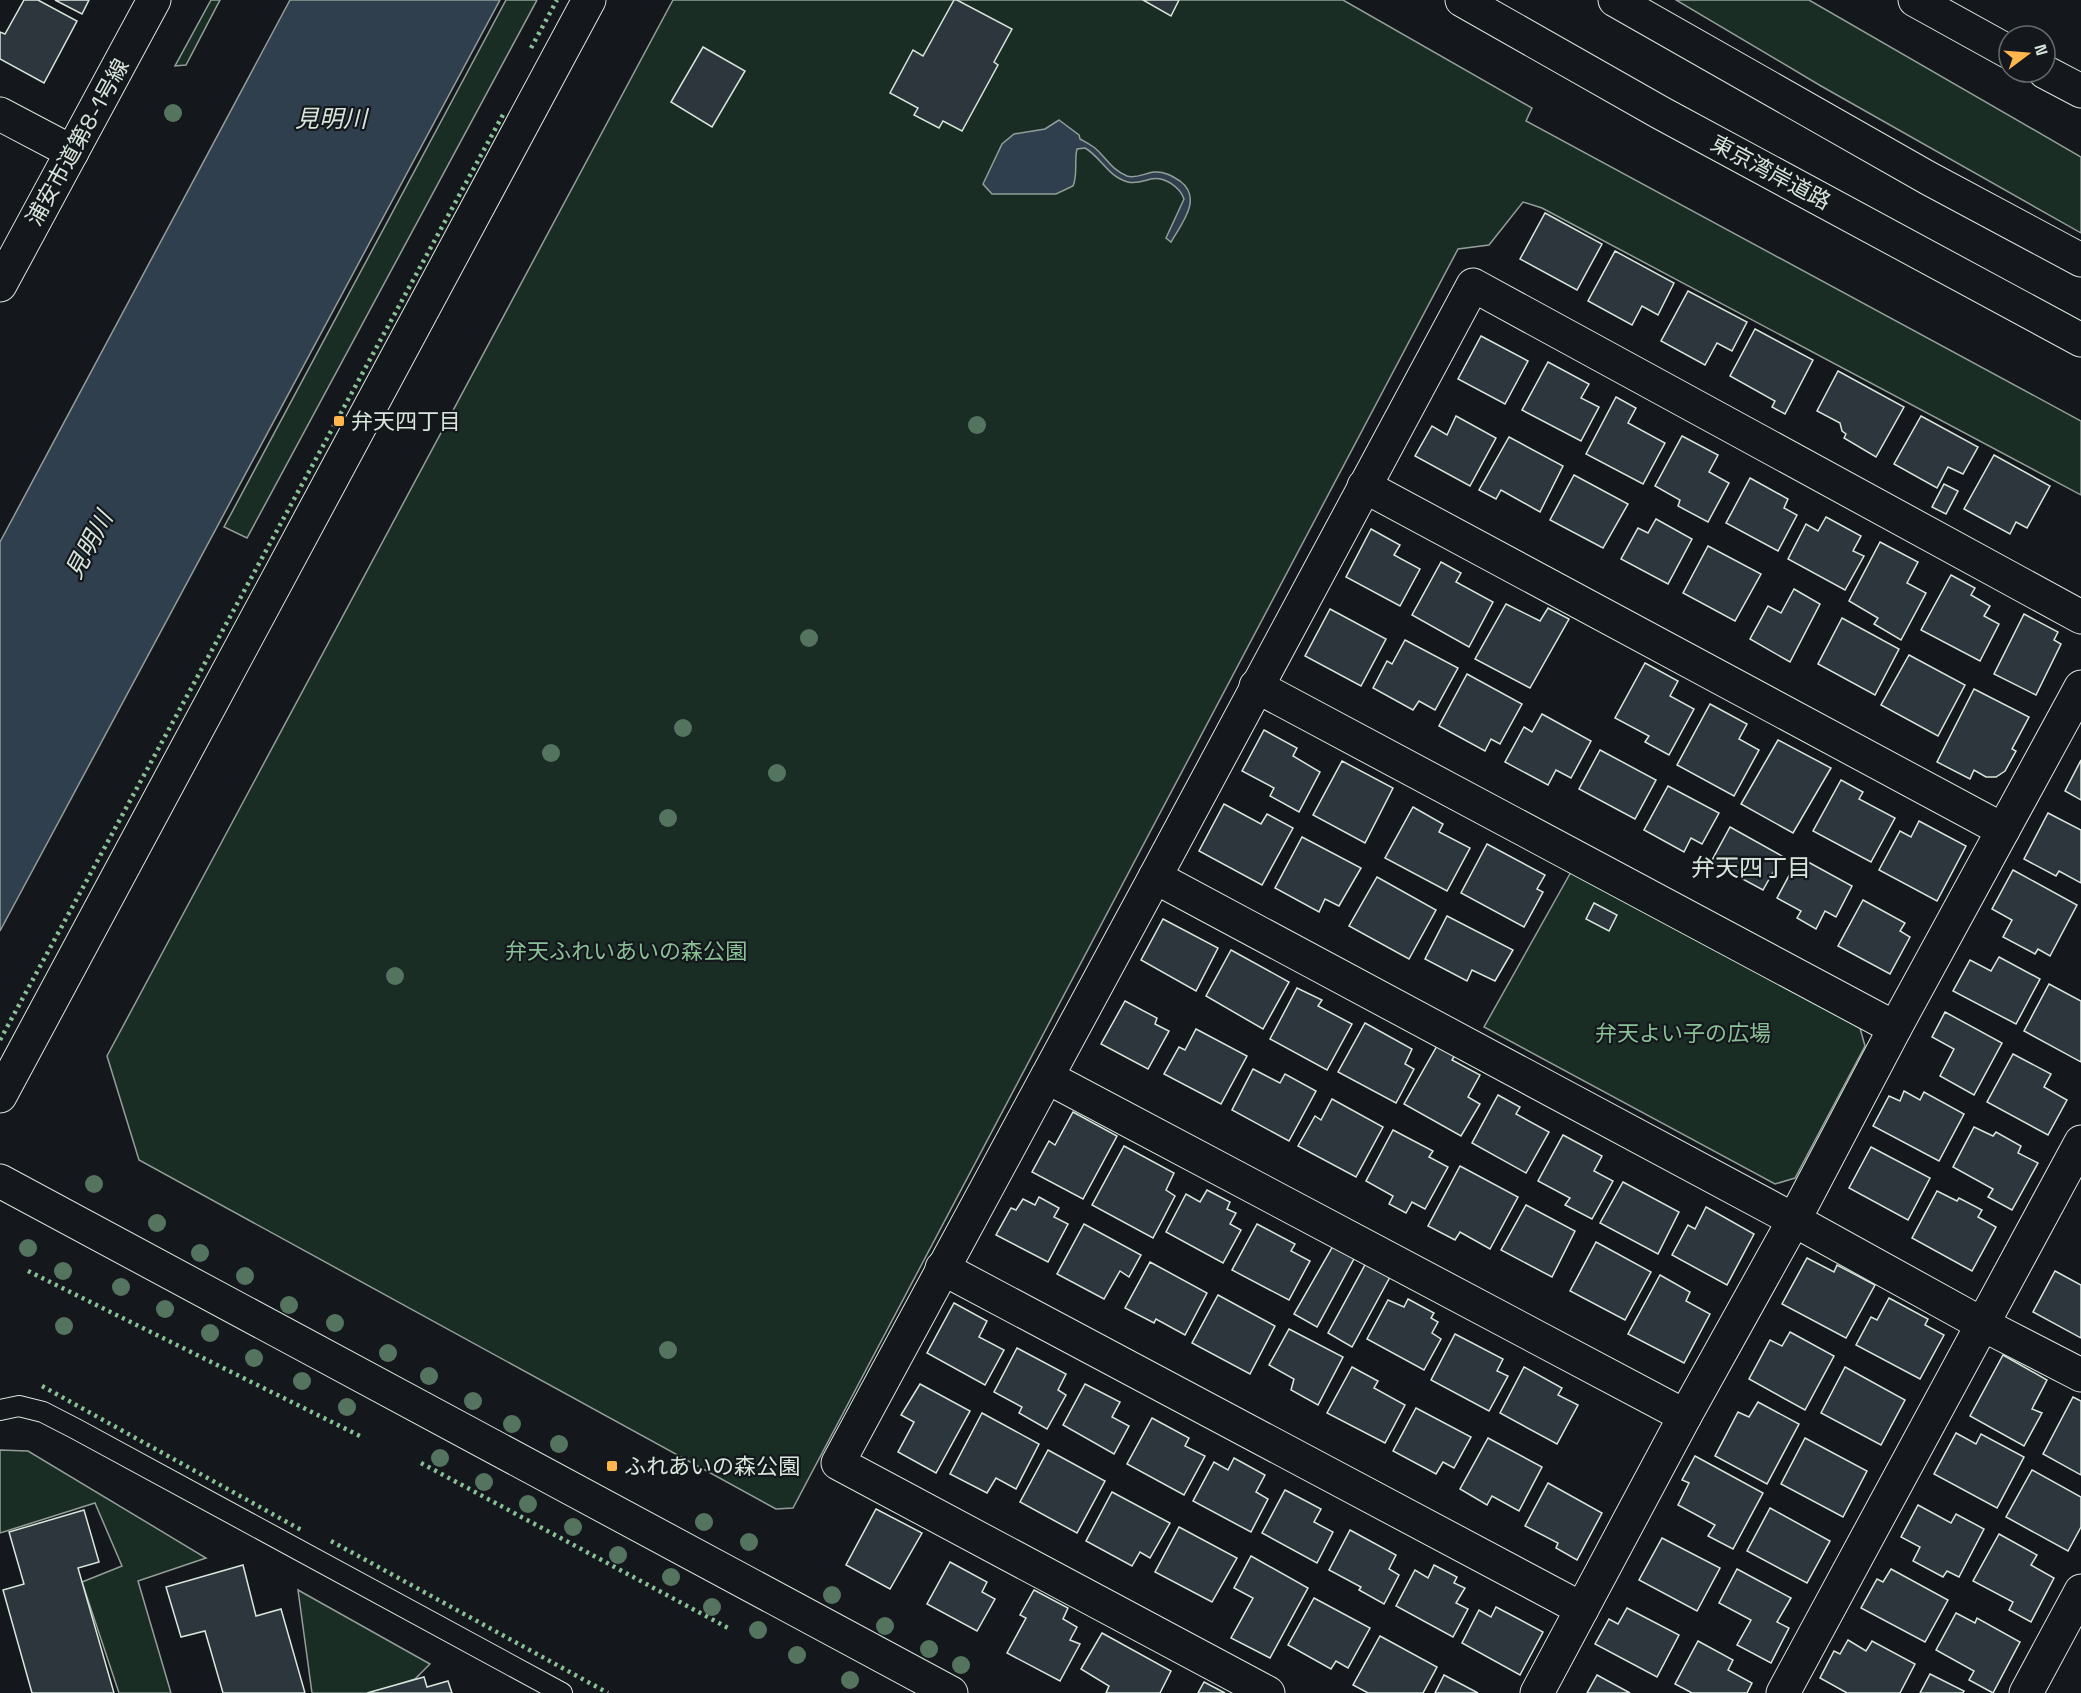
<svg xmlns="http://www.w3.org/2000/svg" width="2081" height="1693" viewBox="0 0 2081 1693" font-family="'Space Grotesk','Noto Sans JP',sans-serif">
<rect width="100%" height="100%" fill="#14181c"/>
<g fill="#1a2d24" stroke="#939e99" stroke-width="1.5">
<polygon points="211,0 220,0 186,65 175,66"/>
<polygon points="506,0 537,0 247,538 224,527"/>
<polygon points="673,0 1343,0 1532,108 1526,121 2081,421 2081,495 1542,208 1523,202 1489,245 1458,249 793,1508 776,1509 139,1160 107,1056"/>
<polygon points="1676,0 1809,0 2081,157 2081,233 1821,86"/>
<polygon points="1571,872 1860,1028 1865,1046 1795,1178 1775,1184 1484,1027"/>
<polygon points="0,1450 28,1451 206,1558 138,1581 171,1693 119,1693 82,1582 122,1566 95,1503 0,1533"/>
<polygon points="298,1590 430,1664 415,1679 371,1693 312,1693"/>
</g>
<g fill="#2f3f4d" stroke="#939e99" stroke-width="1.5">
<polygon points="290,0 500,0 0,931 0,542"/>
<path d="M1059,120L1079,135L1080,139C1085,142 1092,145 1096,149C1107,159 1112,170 1127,176C1136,179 1145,173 1154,172C1164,171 1172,176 1180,181C1203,198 1182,223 1171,242L1166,238L1184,199C1180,187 1164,176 1151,179C1143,181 1136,184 1128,182C1108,177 1101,157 1085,148L1077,149C1074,161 1078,175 1073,186L1056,194H992L983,184L1002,144L1014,134L1045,129Z"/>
</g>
<g fill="#2c363c" stroke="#d8e6dc" stroke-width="1.5">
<polygon points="24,0 38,0 77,21 44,83 0,59 0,32 5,34"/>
<polygon points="55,0 89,0 82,14"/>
<polygon points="954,0 957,0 1012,29 994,62 998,65 962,131 943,121 939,128 914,115 918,108 890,93 913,50 923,56"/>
<polygon points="1143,0 1179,0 1171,16"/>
<polygon points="703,47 745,71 712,127 671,102"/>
<polygon points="1545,213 1602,244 1577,290 1520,259"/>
<polygon points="1615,251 1674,283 1658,315 1642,306 1632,325 1588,301"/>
<polygon points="1688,291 1747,322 1732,351 1717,343 1705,365 1661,341"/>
<polygon points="1755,329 1813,360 1785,414 1772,407 1775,401 1730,376"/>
<polygon points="1481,336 1528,361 1505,404 1458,379"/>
<polygon points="1548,362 1589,384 1581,398 1599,407 1581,441 1522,410"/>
<polygon points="1838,371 1904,407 1876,457 1844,438 1846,434 1842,431 1840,423 1817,411"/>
<polygon points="1616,397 1636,408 1628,423 1665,443 1643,484 1586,454"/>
<polygon points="1456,416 1496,438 1470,486 1415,456 1432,426 1447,435"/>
<polygon points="1921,416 1978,447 1963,474 1948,467 1937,488 1894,464"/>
<polygon points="1682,436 1718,455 1709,472 1729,483 1708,522 1678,506 1680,500 1655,486"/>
<polygon points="1509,437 1563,466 1540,512 1501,490 1496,499 1479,490"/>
<polygon points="1994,455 2050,486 2027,528 2016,522 2010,534 1964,509"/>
<polygon points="1574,475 1628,504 1603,548 1550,520"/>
<polygon points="1750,478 1788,499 1784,508 1797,515 1778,551 1726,523"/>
<polygon points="1944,484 1958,491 1946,514 1932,507"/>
<polygon points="1826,517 1861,536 1853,551 1864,556 1845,590 1788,559 1806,524 1818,531"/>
<polygon points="1656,519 1692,539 1668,584 1621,559 1638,528 1648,533"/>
<polygon points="1371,529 1400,545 1394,555 1420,569 1400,606 1346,577"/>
<polygon points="1880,542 1918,562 1907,583 1926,593 1901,640 1874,624 1878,618 1849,601"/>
<polygon points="1708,546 1761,574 1735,621 1683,593"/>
<polygon points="1441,562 1461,573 1456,582 1493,602 1469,647 1412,615"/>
<polygon points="1951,575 1975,588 1971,595 1990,606 1984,616 1999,624 1980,661 1921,630"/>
<polygon points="1794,589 1820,604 1790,662 1750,639 1768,606 1781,613"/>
<polygon points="1506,604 1540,621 1548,608 1569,619 1530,688 1475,659"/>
<polygon points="1330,609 1386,639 1361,686 1305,656"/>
<polygon points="2024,614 2058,632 2054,640 2061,644 2036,695 1994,674"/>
<polygon points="1842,618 1899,649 1875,695 1818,664"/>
<polygon points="1405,640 1458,668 1435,710 1419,701 1413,710 1373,688 1387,661 1392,664"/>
<polygon points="1909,655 1965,685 1938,736 1881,705"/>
<polygon points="1645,663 1678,681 1670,696 1694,709 1669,755 1645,742 1649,736 1615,718"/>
<polygon points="1467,674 1522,704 1500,744 1491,739 1485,751 1439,726"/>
<polygon points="1974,689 2029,717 2012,749 2016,751 2005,771 1996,777 1986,777 1974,770 1970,779 1937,762"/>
<polygon points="1710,704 1747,724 1739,739 1759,750 1734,796 1677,765"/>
<polygon points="1542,714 1591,741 1571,778 1556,770 1548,785 1505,762 1524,727 1532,732"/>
<polygon points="1264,730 1297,748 1293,756 1320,772 1299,812 1270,796 1274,788 1242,771"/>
<polygon points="1778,740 1831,768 1793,833 1741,804"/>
<polygon points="1600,750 1656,780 1635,819 1579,789"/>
<polygon points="2081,760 2081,800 2065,791"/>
<polygon points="1342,761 1393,788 1365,843 1313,815"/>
<polygon points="1841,780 1863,792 1859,799 1895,818 1871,862 1813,831"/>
<polygon points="1668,786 1719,813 1702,844 1691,838 1684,852 1644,830"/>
<polygon points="1224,804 1261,824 1267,814 1293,828 1262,885 1199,851"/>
<polygon points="1413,807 1443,824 1439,832 1470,848 1447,891 1385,858"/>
<polygon points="2048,813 2081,830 2081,883 2059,871 2056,876 2024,859"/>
<polygon points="1919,821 1966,846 1937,901 1879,870 1900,831 1911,837"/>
<polygon points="1730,827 1782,856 1763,890 1711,862"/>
<polygon points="1302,837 1361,868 1339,906 1325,899 1319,912 1275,888"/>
<polygon points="1487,844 1545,875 1537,889 1543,892 1524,927 1461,893"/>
<polygon points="1799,857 1852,886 1836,917 1825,911 1816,929 1797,918 1801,911 1777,898"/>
<polygon points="2013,870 2077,905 2050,956 2038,949 2035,954 2003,937 2012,920 1992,909"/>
<polygon points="1377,877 1436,910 1409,959 1349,926"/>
<polygon points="1863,900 1905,923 1900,931 1910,937 1890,974 1838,946"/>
<polygon points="1594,903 1617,915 1609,931 1586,919"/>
<polygon points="1447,916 1513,950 1495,981 1472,970 1467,981 1425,959"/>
<polygon points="1163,919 1218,948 1196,991 1141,960"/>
<polygon points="1231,950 1289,982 1263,1029 1206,996"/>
<polygon points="1999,957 2040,979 2016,1024 1953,991 1970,960 1991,971"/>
<polygon points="2049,984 2081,1001 2081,1062 2024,1031"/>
<polygon points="1297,988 1322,1000 1318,1006 1352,1024 1327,1070 1270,1039"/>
<polygon points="1125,1001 1157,1018 1155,1024 1169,1031 1148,1069 1101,1044"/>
<polygon points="1945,1012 2002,1043 1974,1095 1940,1076 1954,1049 1932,1037"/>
<polygon points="1365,1023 1412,1049 1405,1064 1414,1069 1396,1103 1338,1072"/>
<polygon points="1196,1029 1247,1056 1221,1104 1164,1074 1179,1047 1185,1050"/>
<polygon points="1437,1046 1455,1055 1452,1060 1480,1075 1468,1097 1480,1104 1461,1136 1404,1104"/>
<polygon points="2013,1054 2051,1074 2044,1087 2067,1100 2048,1135 1987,1102"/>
<polygon points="1253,1069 1280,1083 1285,1074 1316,1091 1289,1141 1232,1110"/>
<polygon points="1904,1091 1920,1100 1924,1092 1964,1114 1939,1161 1873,1126 1889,1096 1900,1101"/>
<polygon points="1498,1095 1520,1107 1516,1114 1549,1132 1526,1173 1472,1143"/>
<polygon points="1332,1099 1383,1127 1356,1177 1298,1146 1315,1116 1321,1120"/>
<polygon points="1073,1112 1117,1136 1083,1199 1032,1172 1049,1141 1055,1145"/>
<polygon points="1974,1127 1993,1136 1996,1132 2021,1146 2018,1153 2038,1163 2012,1210 1988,1197 1993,1189 1953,1167"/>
<polygon points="1393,1130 1433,1151 1429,1157 1448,1167 1425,1209 1412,1202 1406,1213 1389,1204 1393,1196 1366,1181"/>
<polygon points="1563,1135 1602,1156 1594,1171 1613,1181 1592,1219 1565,1205 1570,1198 1538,1181"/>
<polygon points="1124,1146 1174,1173 1166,1190 1175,1196 1153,1238 1092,1205"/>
<polygon points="1871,1147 1930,1178 1908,1220 1849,1188"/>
<polygon points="1460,1166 1518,1197 1490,1249 1460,1232 1455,1240 1428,1226"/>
<polygon points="1623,1182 1679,1212 1658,1254 1600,1223"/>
<polygon points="1207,1190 1230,1202 1227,1209 1236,1213 1230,1224 1241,1230 1223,1263 1166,1232 1186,1194 1200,1202"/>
<polygon points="1937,1191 1957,1201 1959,1198 1982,1210 1978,1217 1996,1227 1972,1271 1912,1238"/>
<polygon points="1039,1197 1059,1208 1054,1217 1068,1224 1048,1262 996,1235 1011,1208 1016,1210 1023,1199 1035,1205"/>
<polygon points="1526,1205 1575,1231 1552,1277 1501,1250"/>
<polygon points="1706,1207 1754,1234 1727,1285 1672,1255 1688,1225 1695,1229"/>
<polygon points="1084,1224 1141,1255 1129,1277 1120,1271 1104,1299 1057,1274"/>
<polygon points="1257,1224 1295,1244 1291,1251 1310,1261 1289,1300 1232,1270"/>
<polygon points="1596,1242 1651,1272 1625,1320 1570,1291"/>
<polygon points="1333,1246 1355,1257 1317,1327 1294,1314"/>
<polygon points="1807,1258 1834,1272 1837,1265 1875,1285 1846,1338 1782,1304"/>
<polygon points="1150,1262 1207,1293 1185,1335 1156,1319 1154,1323 1125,1308"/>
<polygon points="1366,1263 1390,1277 1352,1347 1328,1333"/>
<polygon points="2055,1271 2081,1285 2081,1338 2033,1312"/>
<polygon points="1660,1275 1690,1292 1686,1301 1710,1314 1684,1363 1628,1334"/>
<polygon points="1218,1295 1275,1326 1250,1374 1192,1343"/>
<polygon points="1889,1298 1928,1319 1925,1325 1944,1335 1920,1379 1856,1345 1871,1317 1877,1320"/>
<polygon points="1408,1299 1434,1313 1431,1318 1438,1322 1432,1333 1441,1339 1424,1370 1367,1339 1388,1300 1404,1307"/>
<polygon points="954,1303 987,1321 979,1337 1004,1350 985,1385 927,1353"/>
<polygon points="1289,1329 1343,1357 1318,1405 1291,1390 1294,1379 1269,1365"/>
<polygon points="1790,1332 1834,1356 1805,1410 1749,1379 1770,1340 1782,1346"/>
<polygon points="1455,1334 1503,1359 1497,1371 1508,1376 1489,1411 1431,1380"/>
<polygon points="1017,1348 1066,1374 1058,1390 1066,1395 1047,1429 1019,1413 1022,1407 994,1392"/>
<polygon points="2003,1355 2047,1380 2032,1409 2042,1413 2024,1446 1970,1416"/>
<polygon points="1352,1367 1378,1381 1374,1388 1405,1405 1385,1443 1327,1413"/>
<polygon points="1524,1367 1562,1388 1558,1395 1578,1405 1557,1444 1500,1413"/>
<polygon points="1845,1367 1905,1400 1881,1445 1821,1413"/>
<polygon points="920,1384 970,1411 936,1473 898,1452 914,1422 901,1415"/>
<polygon points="1085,1384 1120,1402 1112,1417 1129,1426 1114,1454 1063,1425"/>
<polygon points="2073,1397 2081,1401 2081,1475 2043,1454"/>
<polygon points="1758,1402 1799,1424 1767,1484 1715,1456 1738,1412 1749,1417"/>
<polygon points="1416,1408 1471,1437 1454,1468 1443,1462 1436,1474 1393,1451"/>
<polygon points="982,1413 1039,1444 1016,1489 996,1478 987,1493 950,1474"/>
<polygon points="1152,1418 1189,1438 1185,1446 1205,1456 1184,1495 1127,1464"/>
<polygon points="1956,1433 1976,1444 1981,1434 2024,1457 1997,1508 1934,1474"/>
<polygon points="1488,1438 1542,1467 1519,1511 1492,1496 1487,1505 1460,1489"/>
<polygon points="1805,1438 1867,1471 1843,1517 1781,1484"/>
<polygon points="1048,1450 1105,1481 1077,1533 1020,1502"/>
<polygon points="1695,1456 1763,1493 1733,1549 1708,1536 1715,1525 1678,1505 1689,1483 1682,1480"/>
<polygon points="1234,1458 1265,1475 1256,1492 1268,1499 1251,1532 1193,1501 1214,1462 1228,1470"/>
<polygon points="2032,1470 2081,1497 2081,1527 2068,1551 2006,1517"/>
<polygon points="1548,1483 1602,1513 1577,1560 1556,1548 1558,1543 1525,1526"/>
<polygon points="1285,1490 1321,1509 1314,1522 1333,1532 1317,1563 1262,1533"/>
<polygon points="1112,1492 1170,1523 1150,1558 1140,1552 1132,1566 1086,1541"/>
<polygon points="1918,1505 1951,1523 1956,1514 1984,1529 1959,1577 1947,1571 1943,1577 1913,1561 1920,1547 1901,1537"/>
<polygon points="1770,1508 1830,1541 1807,1583 1747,1551"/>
<polygon points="876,1509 922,1533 890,1589 846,1565"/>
<polygon points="84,1510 99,1562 78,1568 114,1693 32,1693 3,1590 24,1584 9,1532"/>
<polygon points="1179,1527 1237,1558 1212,1602 1155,1572"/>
<polygon points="1350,1530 1396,1555 1389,1569 1399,1575 1384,1604 1359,1590 1361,1587 1329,1570"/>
<polygon points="1999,1534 2037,1555 2031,1565 2054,1578 2031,1622 2009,1610 2013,1602 1973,1581"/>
<polygon points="1662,1538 1720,1568 1697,1611 1639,1580"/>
<polygon points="1251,1556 1308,1588 1270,1658 1231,1638 1253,1598 1234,1588"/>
<polygon points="950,1562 987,1582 982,1592 995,1599 977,1631 927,1604"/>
<polygon points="243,1565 256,1616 281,1609 305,1693 223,1693 205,1631 181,1637 166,1587"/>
<polygon points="1434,1565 1457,1577 1454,1583 1465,1588 1456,1603 1468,1609 1453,1637 1396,1606 1415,1570 1428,1578"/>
<polygon points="1737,1569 1791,1598 1777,1622 1789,1628 1771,1663 1737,1645 1751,1620 1719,1603"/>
<polygon points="1891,1569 1948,1600 1925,1642 1861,1608 1877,1579 1883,1582"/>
<polygon points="1034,1590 1068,1608 1063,1619 1077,1627 1070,1640 1080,1644 1060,1681 1007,1653 1026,1618 1020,1615"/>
<polygon points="1314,1598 1370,1628 1348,1668 1336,1661 1331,1669 1288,1645"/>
<polygon points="1496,1607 1543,1632 1520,1675 1462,1643 1479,1610 1491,1617"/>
<polygon points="1627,1608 1679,1635 1657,1677 1595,1644 1609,1619 1618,1624"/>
<polygon points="1956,1613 1975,1623 1977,1618 2020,1642 1993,1693 1969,1680 1974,1671 1936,1650"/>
<polygon points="1102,1633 1171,1671 1160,1693 1106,1693 1109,1686 1081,1669"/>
<polygon points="1380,1636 1437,1667 1423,1693 1368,1693 1353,1685"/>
<polygon points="1848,1640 1866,1651 1872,1641 1915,1664 1900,1693 1847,1693 1820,1678 1834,1651 1840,1654"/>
<polygon points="1698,1641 1733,1660 1728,1670 1752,1683 1747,1693 1692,1693 1675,1684"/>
<polygon points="1930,1674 1964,1691 1963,1693 1920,1693"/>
<polygon points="1444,1675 1478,1693 1435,1693"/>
<polygon points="1597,1675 1630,1693 1587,1693"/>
<polygon points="424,1677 427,1687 448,1681 452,1693 367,1693"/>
<polygon points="1204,1682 1225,1693 1198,1693"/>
</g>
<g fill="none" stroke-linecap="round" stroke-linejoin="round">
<defs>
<polyline id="service" points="0,1410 19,1406 43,1412 76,1429 562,1693"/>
<g id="minor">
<polyline points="1364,486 2003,830"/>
<polyline points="1256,686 1895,1028"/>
<polyline points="1155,877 1794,1220 1982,1324 2081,1375"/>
<polyline points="1047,1077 1685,1416"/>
<polyline points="942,1268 1582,1609"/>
<path d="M1268,1693L838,1463C942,1267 1050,1073 1155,877C1261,680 1367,482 1473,285L2081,617"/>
<polyline points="1537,1693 1685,1416 1794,1220 1895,1028 2081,687"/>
<polyline points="1783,1693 2081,1142"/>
<polyline points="2026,1693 2081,1591"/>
</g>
<g id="tertiary">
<polyline points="0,114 72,152"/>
<polyline points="0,285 154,0"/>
<polyline points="0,1096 589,0"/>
<polyline points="0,1181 951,1693"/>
</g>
<g id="trunk">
<polyline points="1462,0 1661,113 2081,340"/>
<polyline points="1615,0 1928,178 2081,260"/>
</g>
<g id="motorway">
<polyline points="1915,0 2009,52"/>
<polyline points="2045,72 2081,91"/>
</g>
</defs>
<use href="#service" stroke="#d8e6dc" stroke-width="22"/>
<use href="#minor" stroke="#d8e6dc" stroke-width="35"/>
<use href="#tertiary" stroke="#d8e6dc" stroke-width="35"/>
<use href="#trunk" stroke="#d8e6dc" stroke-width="35"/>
<use href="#motorway" stroke="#d8e6dc" stroke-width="35"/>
<use href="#service" stroke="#14181c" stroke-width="20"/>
<use href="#minor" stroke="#14181c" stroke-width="33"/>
<use href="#tertiary" stroke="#14181c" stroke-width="33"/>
<use href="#trunk" stroke="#14181c" stroke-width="33"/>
<use href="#motorway" stroke="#14181c" stroke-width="33"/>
<g stroke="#8ac095" stroke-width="4.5" stroke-dasharray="3 4.5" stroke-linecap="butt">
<polyline points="531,48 557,0"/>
<polyline points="0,1040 505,111"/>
<polyline points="28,1271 360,1436"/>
<polyline points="42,1386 303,1531"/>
<polyline points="421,1463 730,1629"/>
<polyline points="331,1541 608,1693"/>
</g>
</g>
<g fill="#55745f">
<circle cx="173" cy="113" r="9"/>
<circle cx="977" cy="425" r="9"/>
<circle cx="809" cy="638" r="9"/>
<circle cx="683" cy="728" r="9"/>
<circle cx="551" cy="753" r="9"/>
<circle cx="777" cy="773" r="9"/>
<circle cx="668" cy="818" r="9"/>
<circle cx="395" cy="976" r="9"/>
<circle cx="94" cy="1184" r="9"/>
<circle cx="157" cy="1223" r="9"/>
<circle cx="28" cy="1248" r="9"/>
<circle cx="200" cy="1253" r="9"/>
<circle cx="63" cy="1271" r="9"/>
<circle cx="245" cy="1276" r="9"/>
<circle cx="121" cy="1287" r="9"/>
<circle cx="289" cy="1305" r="9"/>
<circle cx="165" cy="1309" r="9"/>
<circle cx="335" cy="1323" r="9"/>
<circle cx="64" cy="1326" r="9"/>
<circle cx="210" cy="1333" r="9"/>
<circle cx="668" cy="1350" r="9"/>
<circle cx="388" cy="1353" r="9"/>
<circle cx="254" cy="1358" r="9"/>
<circle cx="429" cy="1376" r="9"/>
<circle cx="302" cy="1381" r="9"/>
<circle cx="473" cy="1401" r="9"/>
<circle cx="347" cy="1407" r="9"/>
<circle cx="512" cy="1424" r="9"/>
<circle cx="559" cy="1444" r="9"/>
<circle cx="440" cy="1458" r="9"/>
<circle cx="484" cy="1482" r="9"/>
<circle cx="528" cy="1504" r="9"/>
<circle cx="704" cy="1522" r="9"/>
<circle cx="573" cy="1527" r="9"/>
<circle cx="749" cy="1542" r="9"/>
<circle cx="618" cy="1555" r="9"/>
<circle cx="671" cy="1577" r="9"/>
<circle cx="832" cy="1595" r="9"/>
<circle cx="712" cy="1607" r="9"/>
<circle cx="885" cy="1626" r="9"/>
<circle cx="758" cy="1630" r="9"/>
<circle cx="929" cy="1649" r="9"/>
<circle cx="797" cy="1655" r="9"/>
<circle cx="961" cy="1665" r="9"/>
<circle cx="850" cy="1680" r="9"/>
</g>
<g fill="#ffb74d" stroke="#14181c" stroke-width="2">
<rect x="333" y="415" width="12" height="12" rx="3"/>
<rect x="606" y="1460" width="12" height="12" rx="3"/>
</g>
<g text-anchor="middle" stroke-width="4.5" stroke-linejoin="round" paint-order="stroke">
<g font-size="22" fill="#d8e6dc" stroke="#14181c">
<text transform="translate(77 142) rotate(-61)" y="8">浦安市道第8-1号線</text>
<text transform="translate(1771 172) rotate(28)" y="8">東京湾岸道路</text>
</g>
<g font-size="22" fill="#d8e6dc" stroke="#14181c" text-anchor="start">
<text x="351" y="429">弁天四丁目</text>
<text x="624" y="1474">ふれあいの森公園</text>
</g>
<g font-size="22" fill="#8ac095" stroke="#14181c">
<text x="626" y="959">弁天ふれいあいの森公園</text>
<text x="1683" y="1041">弁天よい子の広場</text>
</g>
<g font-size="24" font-style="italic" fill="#d8e6dc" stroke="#14181c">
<text x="331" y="127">見明川</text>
<text transform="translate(89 545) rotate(-62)" y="8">見明川</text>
</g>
<g font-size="24" fill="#d8e6dc" stroke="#14181c">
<text x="1751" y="876">弁天四丁目</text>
</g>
</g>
<g transform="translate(2027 54) rotate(74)"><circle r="28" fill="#14181c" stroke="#626a69" stroke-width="1.5"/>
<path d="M0-4.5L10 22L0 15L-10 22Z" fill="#ffb74d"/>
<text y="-9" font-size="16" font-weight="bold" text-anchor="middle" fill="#d8e6dc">N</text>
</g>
</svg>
